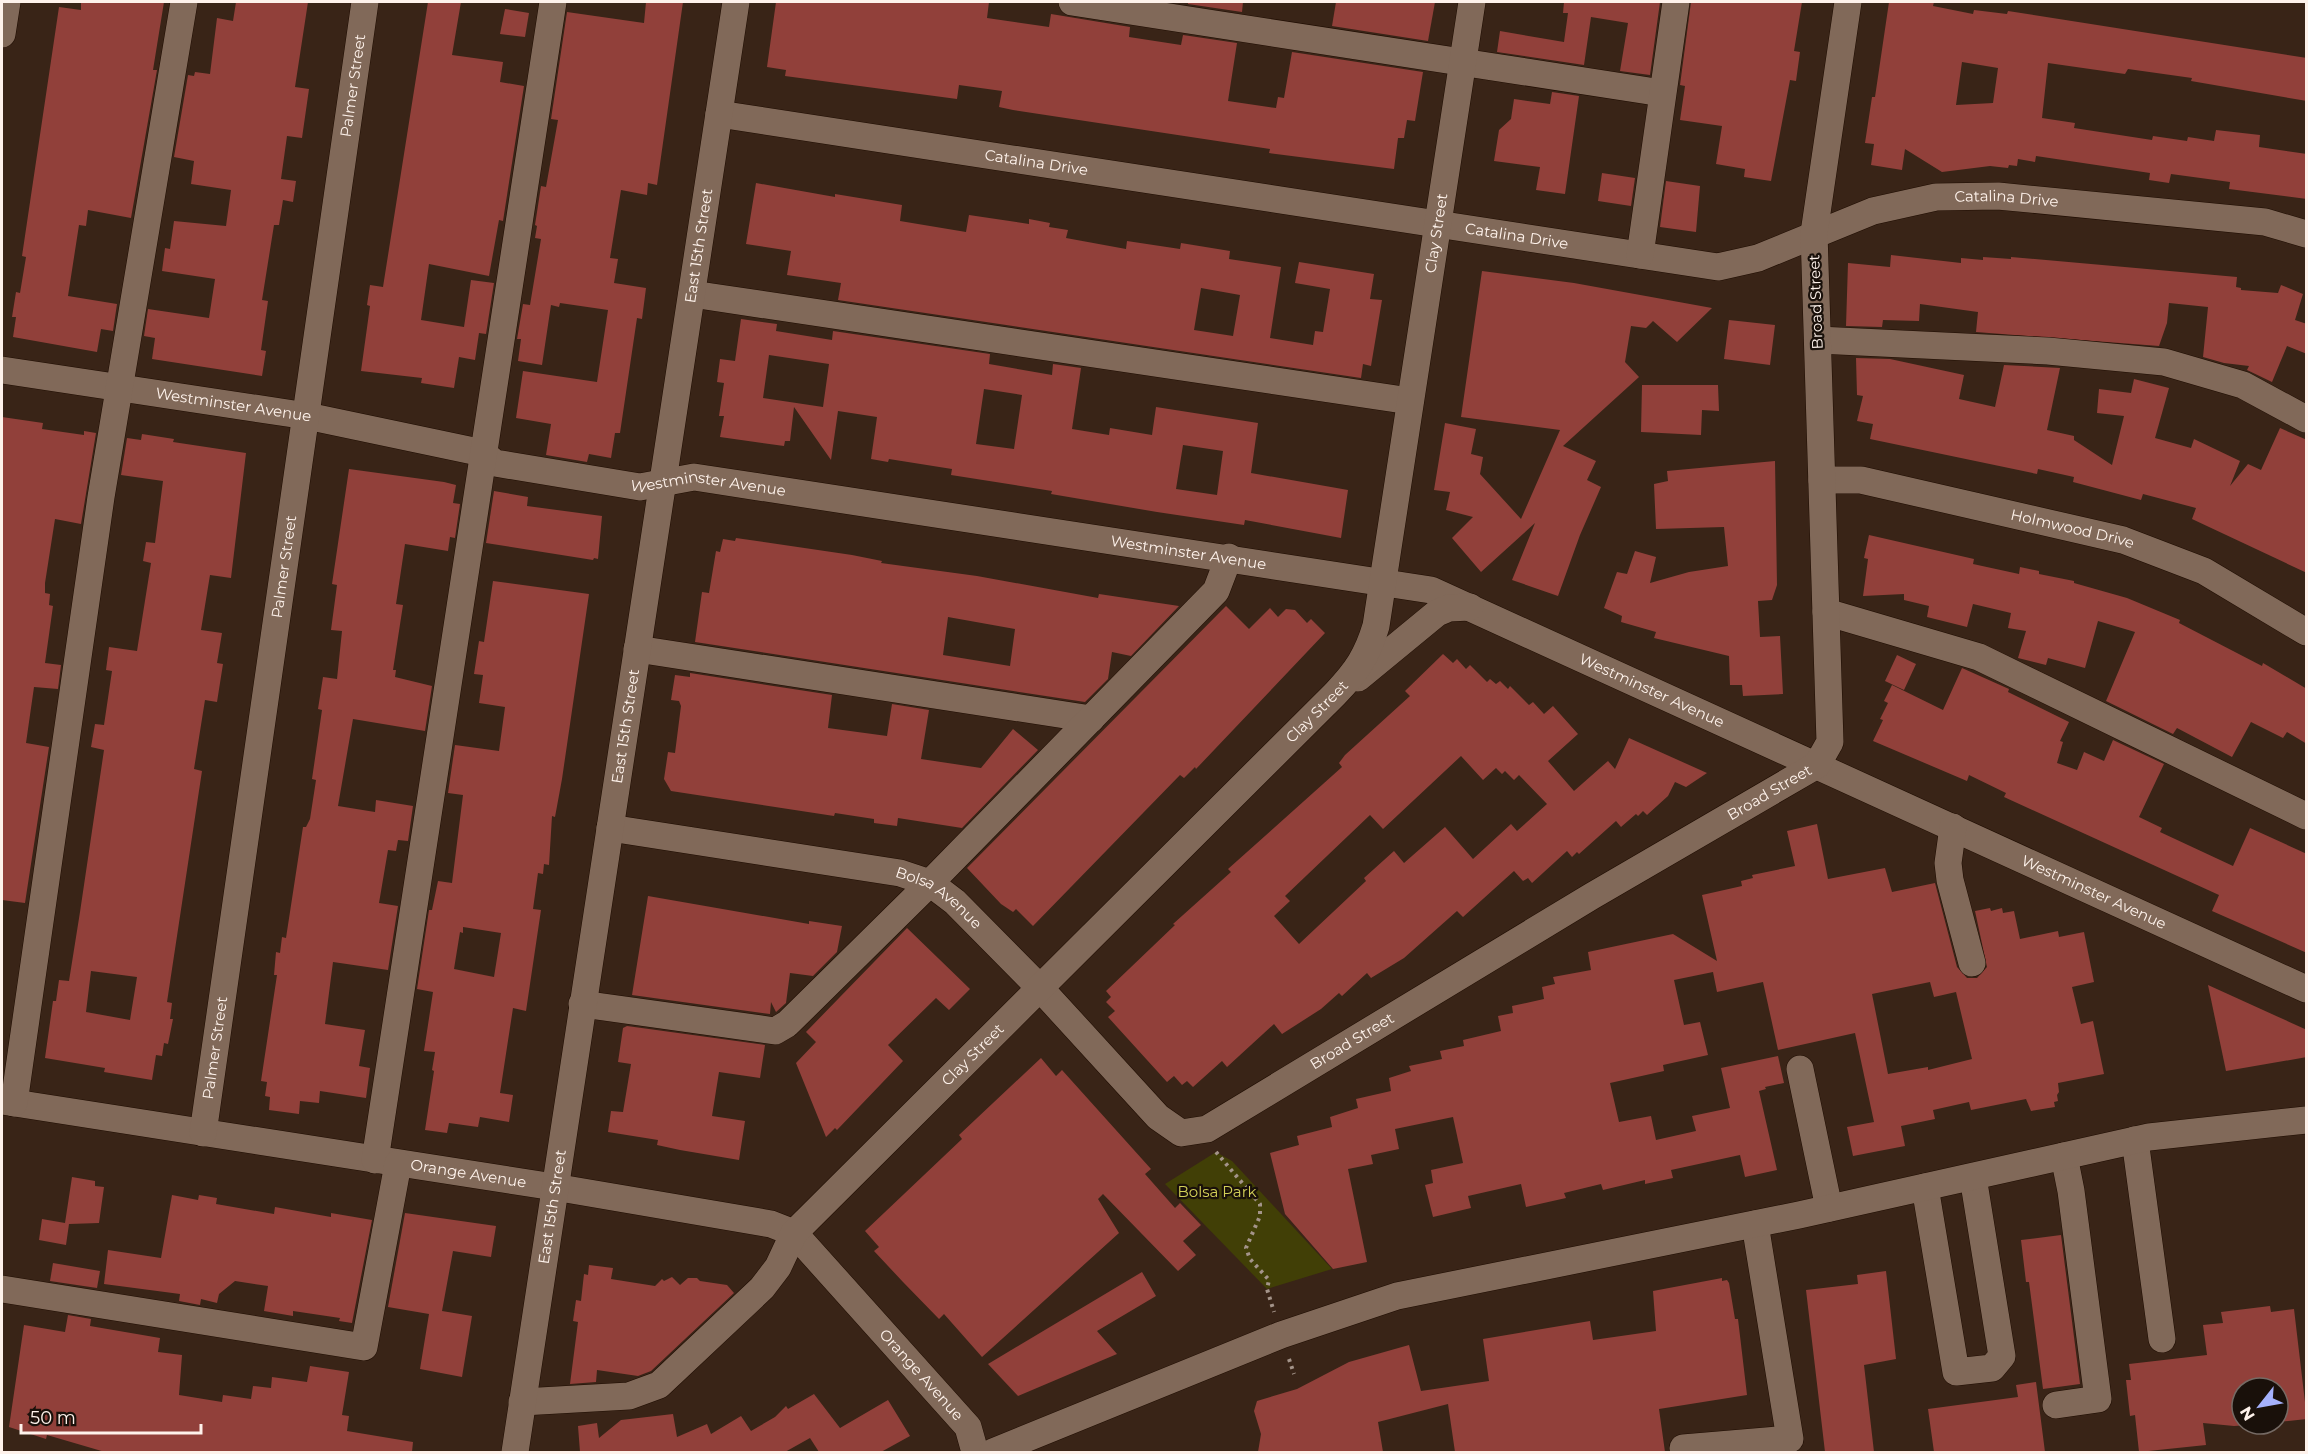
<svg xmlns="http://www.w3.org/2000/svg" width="2308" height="1454" viewBox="0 0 2308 1454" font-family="Montserrat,sans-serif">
<rect width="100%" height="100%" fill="#392417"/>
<polygon fill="#413f06" points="1216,1152 1232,1161 1332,1269 1267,1289 1165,1184"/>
<g fill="#91403a" fill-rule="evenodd">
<polygon points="81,2 164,2 153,70 157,70 131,218 88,210 86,226 79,225 68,296 117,304 113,331 101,329 97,352 13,337 16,317 12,317 16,292 20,293 26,257 22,256 59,7 81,10"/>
<polygon points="236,2 308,2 295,87 309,89 302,138 287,136 281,179 296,181 293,202 283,200 279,225 274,225 262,300 268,301 261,350 266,351 262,376 152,359 155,338 144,336 148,309 209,318 215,279 162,271 165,248 170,249 174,221 226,226 231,190 191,184 194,161 174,157 188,75 194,76 195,72 210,74 217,18 233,21"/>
<polygon points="428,2 461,2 452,55 503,62 500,82 524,86 503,221 499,220 489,276 429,264 421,320 464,327 471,280 494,283 486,334 479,333 475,360 459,357 454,388 421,383 422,378 361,371 370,306 367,305 370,285 383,287"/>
<polygon points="646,2 683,2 657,185 648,183 647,195 621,190 610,258 618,259 614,283 646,288 642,319 637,318 620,433 615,433 611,458 589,454 587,462 546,455 551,424 516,418 523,371 597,382 608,310 560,303 559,307 551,305 542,365 518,361 521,339 517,339 523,304 530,305 541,239 535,238 537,226 535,225 541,186 546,187 558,120 551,119 567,12 644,23"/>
<polygon points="776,2 989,2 987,18 1049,27 1051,14 1130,27 1129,37 1181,45 1183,35 1237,43 1228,101 1276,108 1278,97 1284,98 1292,52 1423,72 1415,121 1407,120 1404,138 1398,138 1394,169 1269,153 1270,149 1013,110 999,107 1002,91 959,85 957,99 785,76 786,70 767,67"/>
<polygon points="1188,2 1243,2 1242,12 1188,4"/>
<polygon points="1336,2 1435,2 1428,41 1332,26"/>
<polygon points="1564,2 1660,2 1650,75 1620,71 1628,23 1591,17 1584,65 1497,52 1500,31 1564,42 1568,13 1563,13"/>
<polygon points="1691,2 1802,2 1794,51 1800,52 1796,81 1790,80 1771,181 1744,177 1745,169 1716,164 1722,126 1680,120 1685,86 1680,85"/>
<path d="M1889,2H1934L1933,6L1973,14L1974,10L2007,14L2008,11L2307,58V101L2191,81L2192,78L2128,69L2125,74L2048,63L2042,118L2075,123L2074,128L2152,140L2153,136L2187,141L2188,137L2214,141L2216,130L2260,135L2259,147L2307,154V199L2229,189L2230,182L2171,174L2169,183L2149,180L2150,173L2036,156L2035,162L2018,159L2017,166L2009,165L2008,168L1990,166L1942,172L1905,149L1902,170L1871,165L1874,144L1865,143L1872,97H1875ZM1962,62L1998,68L1993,103L1956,105Z"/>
<polygon points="505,9 529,13 525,37 500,34"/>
<polygon points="1552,92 1579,96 1565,194 1536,190 1540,167 1494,161 1499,130 1511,119 1514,99 1550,104"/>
<polygon points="1602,173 1635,178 1631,206 1598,201"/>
<polygon points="1666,181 1700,186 1696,232 1660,227"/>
<path d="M756,183L835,197V194L902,205L900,221L966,232L969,215L1029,224V219L1050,223L1049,227L1068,230L1066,238L1126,249L1127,241L1180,249L1181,243L1230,251L1229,259L1281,267L1270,338L1313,345L1315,331L1323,332L1330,289L1295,283L1299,262L1374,274L1370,299L1382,300L1371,366L1363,364L1361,378L838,300L841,283L787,275L791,251L746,244ZM1201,288L1240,295L1233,336L1194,330Z"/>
<polygon points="1891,255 1961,263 1961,258 1983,260 1983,257 2011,259 2011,257 2237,277 2236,287 2241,288 2241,290 2278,293 2281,285 2303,294 2295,320 2307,324 2307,354 2287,346 2272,382 2247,370 2249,366 2224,363 2203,357 2208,307 2169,303 2167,323 2159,346 1976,332 1978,312 1920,304 1919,321 1883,320 1882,327 1846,326 1848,263 1890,267"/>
<polygon points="1482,271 1574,283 1712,308 1677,342 1653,321 1646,328 1631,326 1625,362 1639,377 1563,446 1596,461 1587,480 1601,487 1580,535 1558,596 1512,580 1535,523 1481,572 1452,538 1473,517 1446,510 1450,492 1434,490 1445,423 1476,429 1471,454 1483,457 1480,474 1521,519 1560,430 1461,417"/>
<path d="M741,319L777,324L776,331L832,340L833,331L990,354L989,364L1052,375L1053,364L1081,368L1072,429L1109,435L1110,428L1152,435L1156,407L1258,423L1251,473L1348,490L1341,538L1245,520L1244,525L1157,512L1051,494L1052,491L951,475L952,469L889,459L888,462L871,459L877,417L838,411L831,460L794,407L790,441H785L784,446L720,437L724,416H719L724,383L717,382L720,359L735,361ZM769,355L829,364L823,407L763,398ZM984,389L1022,395L1014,449L976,444ZM1183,445L1223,451L1217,495L1176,489Z"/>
<polygon points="1729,320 1775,325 1770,365 1724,359"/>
<polygon points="1856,358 1890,359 1964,375 1959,399 1995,407 2004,365 2060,368 2047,430 2074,436 2074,440 2112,465 2124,416 2097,413 2099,389 2131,393 2134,379 2169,388 2155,438 2191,448 2194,439 2240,461 2230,486 2248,464 2261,470 2280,428 2307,440 2307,573 2192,519 2196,508 2143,494 2141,500 2073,482 2074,477 2038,469 2037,474 1870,439 1873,424 1857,421 1863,396 1857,395"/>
<polygon points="1642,385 1718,385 1719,411 1702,410 1701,435 1641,432"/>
<polygon points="2,417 43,423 42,429 84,435 84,431 96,433 81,524 55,519 45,583 45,593 50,594 49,605 53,606 45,663 61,665 58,689 34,687 26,743 49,747 25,903 2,900"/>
<path d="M142,434L174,439L173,442L246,453L231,578L210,575L201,630L222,633L217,663L223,664L217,702L205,700L194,769L202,771L167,1002L172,1003L170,1019H173L168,1044L164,1043L162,1056L156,1055L152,1080L104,1072L105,1068L45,1058L53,1001H56L59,980L69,981L80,912L104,750L91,747L95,724L104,725L112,671L106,670L109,647L137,651L151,563L143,561L146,542L155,543L163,481L121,475L127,438L141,440ZM91,971L137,977L130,1020L86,1012Z"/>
<polygon points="1775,461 1777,585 1772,600 1758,601 1760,637 1780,636 1783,694 1743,696 1742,685 1730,685 1729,656 1654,638 1656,632 1621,622 1622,616 1604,608 1617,572 1627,574 1635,551 1656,557 1650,583 1689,572 1728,566 1724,527 1656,529 1654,484 1668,481 1667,471"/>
<polygon points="349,469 444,482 456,485 453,503 460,504 455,538 450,537 448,551 405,544 396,604 403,605 393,670 396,670 395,677 432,686 425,731 353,719 338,806 375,812 376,800 413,806 408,841 398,840 396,851 388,850 379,903 398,906 388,970 333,962 325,1024 365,1030 359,1066 370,1068 366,1098 320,1091 319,1103 300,1101 299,1114 269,1110 270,1097 265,1096 267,1082 261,1081 277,975 274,975 276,952 280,953 282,937 286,938 303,827 306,827 310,819 316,780 312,779 322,710 318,709 323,677 337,679 342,631 331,630 337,585 332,584"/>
<polygon points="494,491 528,497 527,506 602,516 598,559 594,558 593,560 486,543"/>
<polygon points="1869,535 1974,559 1973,564 2019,574 2020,567 2039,571 2039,574 2074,581 2074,583 2127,598 2180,620 2179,623 2262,666 2263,663 2307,689 2307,744 2287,732 2283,738 2251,722 2232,757 2177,728 2173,734 2106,701 2135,632 2098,621 2085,668 2048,658 2046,665 2018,658 2026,631 2008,628 2011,613 1973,604 1967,627 1927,617 1929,606 1904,600 1904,594 1863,596 1868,559 1864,558"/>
<path d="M736,538L852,555L882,561L881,563L977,576L1098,598L1099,594L1179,606L1131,656L1112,652L1108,679L1085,702L695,642L702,592L709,593L716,551L720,552L723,539L735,541ZM948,617L1015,629L1010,666L943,655Z"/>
<path d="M493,581L589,594L562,779L555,817L552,816L549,865L544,864L543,874L538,873L533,909L541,910L526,1011L513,1008L500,1093L513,1095L509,1122L480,1117L478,1127L449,1123L447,1133L425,1130L434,1071L432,1070L435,1052L424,1051L433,992L417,989L429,910H432L438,881L452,883L463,795L448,793L455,745L499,751L505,707L479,703L483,675L474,674L479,641L484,642ZM463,927L501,933L494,977L454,969L460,932L463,933Z"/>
<polygon points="1226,606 1249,629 1270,608 1278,617 1286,609 1295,610 1307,623 1311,619 1325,633 1196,769 1195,767 1184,778 1180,775 1033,926 1016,909 1013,912 1001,904 967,868"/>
<path d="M1443,654L1453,663L1457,659L1466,669L1470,665L1487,682L1490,679L1496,684L1500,681L1508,689L1510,686L1529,705L1533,702L1544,714L1553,706L1578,734L1548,761L1574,791L1608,761L1615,769L1629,738L1707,773L1686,787L1675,782L1668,796L1647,815L1643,811L1638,816L1636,814L1621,827L1616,821L1579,854L1577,852L1572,857L1567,851L1532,883L1528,878L1523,881L1514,871L1463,917L1457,911L1404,958L1371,978L1367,973L1342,996L1339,993L1321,1009L1282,1034L1274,1024L1227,1067L1222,1061L1193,1087L1187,1081L1182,1085L1174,1076L1167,1082L1108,1017L1115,1011L1106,1002L1111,997L1106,991L1175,925L1173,924L1231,872L1228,869L1342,767L1339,763L1345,755L1410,696L1405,691ZM1461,756L1483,780L1496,768L1502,774L1505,771L1514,780L1519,775L1547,804L1517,831L1511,824L1473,859L1445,827L1404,863L1394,851L1364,878L1366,881L1299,944L1274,916L1290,901L1285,896L1370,815L1383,829Z"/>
<polygon points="1897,655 1916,664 1904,690 1885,681"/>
<polygon points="1962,668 2009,689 2008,692 2069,722 2060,741 2063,742 2057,763 2077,770 2084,752 2104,761 2113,740 2164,764 2139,817 2162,828 2160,832 2233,866 2250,828 2307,854 2307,953 2212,911 2219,895 2004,797 2006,793 1969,775 1967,781 1873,741 1883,720 1880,719 1888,703 1884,701 1892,685 1943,710"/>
<polygon points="690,673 832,695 828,728 887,736 892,704 929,710 921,759 981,768 1013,729 1038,750 962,828 898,818 897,826 874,823 874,819 835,813 834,816 671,791 664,779 668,752 675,753 681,706 679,701 671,700 675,675 690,677"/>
<path d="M1817,824L1828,879L1885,868L1892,892L1935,883L1957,967L1967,978H1977L1987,967L1975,911L1990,908L1991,911L2002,908L2003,913L2014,911L2020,939L2058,931L2059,937L2084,932L2094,982L2072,987L2081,1024L2093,1021L2104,1074L2058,1083L2059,1092L2057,1095L2058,1101L2054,1102L2055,1107L2031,1111L2026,1099L1971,1110L1969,1102L1933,1110L1935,1119L1901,1126L1905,1146L1853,1156L1847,1127L1874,1122L1855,1033L1778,1050L1763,982L1717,992L1713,972L1674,980L1684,1025L1700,1022L1708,1055L1663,1065L1664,1071L1610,1083L1619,1122L1651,1116L1656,1140L1696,1131L1692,1116L1730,1108L1721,1068L1778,1056L1784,1083L1765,1087L1766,1089L1759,1091L1777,1170L1745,1177L1740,1155L1671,1170L1673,1178L1645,1184V1180L1603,1190L1601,1184L1564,1193L1566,1198L1526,1207L1521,1184L1468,1196L1471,1208L1433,1217L1425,1185L1433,1183L1431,1170L1463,1163L1453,1117L1395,1129L1399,1149L1371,1155L1373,1164L1348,1169L1367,1262L1333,1269L1285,1214L1270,1153L1299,1145L1297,1136L1332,1127L1330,1117L1358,1108L1356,1099L1391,1091L1389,1078L1411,1071L1409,1066L1442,1059L1440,1051L1464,1046L1463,1040L1501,1031L1498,1016L1513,1013L1512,1006L1544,999L1542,987L1555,984L1553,977L1591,970L1588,952L1673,934L1717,961L1702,895L1742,886L1741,881L1753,878L1752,875L1795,866L1787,831ZM1930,982L1934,997L1956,992L1972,1059L1928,1070V1067L1888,1074L1872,994Z"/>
<polygon points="648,896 809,924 809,921 842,926 837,952 813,976 790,973 786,1003 776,1012 771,1002 770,1014 632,995"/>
<polygon points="907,928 970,989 949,1010 936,998 888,1045 903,1061 837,1130 835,1128 826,1137 796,1063 816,1042 806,1032"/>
<polygon points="2208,985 2307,1030 2307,1057 2226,1071"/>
<polygon points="627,1026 765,1045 760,1078 719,1072 712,1116 745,1121 739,1160 680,1150 657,1145 658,1140 608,1132 611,1111 623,1112 631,1064 618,1062 623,1028"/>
<polygon points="1041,1058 1056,1076 1062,1070 1151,1169 1145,1174 1175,1208 1180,1203 1201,1225 1183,1241 1196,1255 1178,1271 1103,1194 1098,1199 1119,1233 982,1357 944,1314 939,1319 903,1282 874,1251 879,1247 865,1231 962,1139 959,1135"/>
<polygon points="72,1177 95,1181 95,1186 104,1187 99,1223 69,1224 66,1245 39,1240 42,1219 65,1223"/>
<polygon points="172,1195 198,1200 199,1195 217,1198 216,1204 274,1214 275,1207 331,1217 331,1213 372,1220 352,1323 339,1321 340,1318 293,1311 293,1316 264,1311 268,1286 235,1281 219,1294 217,1303 201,1299 200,1305 179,1301 180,1294 104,1284 108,1250 161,1258"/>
<polygon points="405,1213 496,1226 491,1257 453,1251 442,1311 472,1316 462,1377 420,1369 429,1314 388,1307"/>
<polygon points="2061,1235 2080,1384 2043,1389 2029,1282 2026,1282 2021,1240"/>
<polygon points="53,1263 100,1271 97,1288 50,1281"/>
<polygon points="589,1265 613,1268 611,1279 655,1286 662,1279 664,1281 672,1277 680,1285 688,1278 697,1278 700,1281 727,1285 734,1293 651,1371 638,1376 597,1370 596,1382 570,1384 578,1322 573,1321 576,1300 581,1301 584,1274 588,1275"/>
<polygon points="1886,1271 1896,1359 1864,1365 1874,1452 1825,1452 1806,1290 1858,1284 1857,1275"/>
<polygon points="1142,1272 1156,1296 1097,1331 1117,1354 1018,1396 988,1364"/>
<polygon points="1722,1278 1722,1281 1727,1280 1729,1283 1735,1319 1738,1319 1747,1395 1659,1409 1665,1452 1455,1452 1448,1404 1378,1422 1383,1452 1258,1452 1261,1434 1254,1411 1257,1401 1297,1389 1349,1362 1409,1345 1421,1391 1489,1381 1483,1339 1590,1321 1593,1340 1656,1331 1653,1291"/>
<polygon points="2270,1306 2271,1312 2294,1309 2307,1419 2278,1422 2278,1388 2242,1388 2242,1424 2264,1424 2234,1426 2203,1423 2206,1445 2139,1452 2135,1415 2130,1416 2126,1380 2131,1380 2129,1364 2207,1355 2203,1325 2223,1323 2221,1312"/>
<polygon points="68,1315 91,1319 90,1326 160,1338 158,1352 182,1355 179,1395 222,1402 223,1395 251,1399 253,1386 271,1388 272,1377 307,1382 310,1366 349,1372 342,1415 349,1416 347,1431 413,1442 412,1452 105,1452 47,1435 46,1439 9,1427 24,1325 65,1332"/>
<polygon points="2036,1382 2045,1452 1934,1452 1928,1409 2018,1397 2016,1385"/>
<polygon points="814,1394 840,1428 888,1400 910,1436 881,1452 819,1452 810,1438 785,1452 580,1452 578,1426 597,1423 599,1438 621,1420 673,1414 677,1437 707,1424 711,1434 741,1416 751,1431 775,1417 786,1406 788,1409"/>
</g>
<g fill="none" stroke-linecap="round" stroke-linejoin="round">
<defs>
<g id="minor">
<polyline points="1072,2 1662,93"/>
<polyline points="2,34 7,2"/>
<path id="s1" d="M719,114L1718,267L1758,258L1873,211L1936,197L1998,196L2265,222L2306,234"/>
<polyline points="1640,255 1676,2"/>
<polyline points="692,294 1410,401"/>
<polyline points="1818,340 2048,351 2164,362 2243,385 2306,419"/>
<path id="s2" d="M2,370L307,416L483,453L495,463L640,487L694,477L1431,590L2306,989"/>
<path id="s3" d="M1822,480H1861L2123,540L2204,571L2306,632"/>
<polyline points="1826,612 1979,657 2306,816"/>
<polyline points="637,649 1091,719"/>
<polyline points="1358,678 1437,613 1449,608 1470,607"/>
<polyline points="1953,827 1948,863 1950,880 1972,963"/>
<path id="s4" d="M610,828L900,873L930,883L955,902L1040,988L1158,1117L1181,1133L1207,1129L1592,896L1817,765L1830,742L1814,233L1848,2"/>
<polyline points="582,1004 775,1031 787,1024 930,883 1216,591 1229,557"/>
<polyline points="1800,1069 1829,1208"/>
<path id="s5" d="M2,1101L554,1187L771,1224L794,1233L968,1427L975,1452"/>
<polyline points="14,1103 101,497 184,2"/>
<path id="s6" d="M203,1133L365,2"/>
<polyline points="2135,1140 2162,1339"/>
<polyline points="375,1160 553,2"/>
<polyline points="1925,1187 1956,1372 1992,1368 2002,1356 1973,1177"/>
<polyline points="2,1289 364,1347 398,1164"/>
<path id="s7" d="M522,1402L629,1396L659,1385L762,1288L778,1267L794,1233L1335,694C1357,671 1367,656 1376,626L1472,2"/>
<polyline points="2056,1405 2098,1399 2071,1191 2064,1156"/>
<polyline points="1683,1448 1790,1439 1755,1224"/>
<path id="s8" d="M515,1452L736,2"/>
<polyline points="993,1452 1281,1335 1397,1296 1799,1215 2149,1137 2306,1120"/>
</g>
</defs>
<use href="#minor" stroke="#1f0d02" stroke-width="28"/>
<g stroke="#a4948a" stroke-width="4" stroke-dasharray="3 4.5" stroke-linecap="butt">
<polyline points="1216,1152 1260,1204 1260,1216 1246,1248 1250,1259 1269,1280 1267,1289 1274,1312"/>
<polyline points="1289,1359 1294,1374"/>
</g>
<use href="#minor" stroke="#816959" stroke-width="27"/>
</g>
<g text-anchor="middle" stroke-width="4.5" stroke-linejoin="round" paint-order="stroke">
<g font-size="15" fill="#fef2eb" stroke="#19100a">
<text dy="5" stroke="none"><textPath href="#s6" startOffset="1058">Palmer Street</textPath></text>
<text dy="5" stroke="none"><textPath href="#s1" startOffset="321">Catalina Drive</textPath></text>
<text dy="5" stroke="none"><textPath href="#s1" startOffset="1311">Catalina Drive</textPath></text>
<text dy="5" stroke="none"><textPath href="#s7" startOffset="1586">Clay Street</textPath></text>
<text dy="5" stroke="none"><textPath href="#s1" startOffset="807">Catalina Drive</textPath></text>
<text dy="5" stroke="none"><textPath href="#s8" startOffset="1220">East 15th Street</textPath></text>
<text transform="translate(1816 302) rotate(-92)" y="5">Broad Street</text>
<text dy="5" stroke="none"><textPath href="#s2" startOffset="234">Westminster Avenue</textPath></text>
<text dy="5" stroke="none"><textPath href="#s2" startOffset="720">Westminster Avenue</textPath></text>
<text dy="5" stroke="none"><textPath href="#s3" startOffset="256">Holmwood Drive</textPath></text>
<text dy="5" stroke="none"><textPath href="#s2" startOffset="1206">Westminster Avenue</textPath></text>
<text dy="5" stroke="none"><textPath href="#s6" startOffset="572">Palmer Street</textPath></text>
<text dy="5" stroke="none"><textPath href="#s2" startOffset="1694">Westminster Avenue</textPath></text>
<text dy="5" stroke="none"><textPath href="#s7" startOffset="1083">Clay Street</textPath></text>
<text dy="5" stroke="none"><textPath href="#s8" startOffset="734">East 15th Street</textPath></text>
<text dy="5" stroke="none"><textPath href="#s4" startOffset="1362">Broad Street</textPath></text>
<text dy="5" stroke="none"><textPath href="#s2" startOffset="2180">Westminster Avenue</textPath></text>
<text dy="5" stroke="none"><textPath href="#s4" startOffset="340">Bolsa Avenue</textPath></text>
<text dy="5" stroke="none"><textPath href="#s4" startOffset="876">Broad Street</textPath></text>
<text dy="5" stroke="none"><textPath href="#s6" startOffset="86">Palmer Street</textPath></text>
<text dy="5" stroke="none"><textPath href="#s7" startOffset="597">Clay Street</textPath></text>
<text dy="5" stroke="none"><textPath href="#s5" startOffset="472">Orange Avenue</textPath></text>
<text dy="5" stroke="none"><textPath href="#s8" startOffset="248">East 15th Street</textPath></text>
<text dy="5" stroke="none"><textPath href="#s5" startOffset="994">Orange Avenue</textPath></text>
</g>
<g font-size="15" fill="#d3d058" stroke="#19100a">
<text x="1217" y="1197">Bolsa Park</text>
</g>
</g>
<rect width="2308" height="1454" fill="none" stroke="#fef2eb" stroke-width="6"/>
<g transform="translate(2260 1406) rotate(239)"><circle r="28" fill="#19100a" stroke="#756a64" stroke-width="1.5"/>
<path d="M0-4.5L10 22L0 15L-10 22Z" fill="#a5b1fc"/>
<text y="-9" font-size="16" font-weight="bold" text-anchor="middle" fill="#fef2eb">N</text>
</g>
<path d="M21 1424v9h180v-9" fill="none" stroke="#fef2eb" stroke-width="3"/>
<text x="30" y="1424" font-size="18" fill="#fef2eb" stroke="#19100a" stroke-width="4.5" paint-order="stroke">50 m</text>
</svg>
